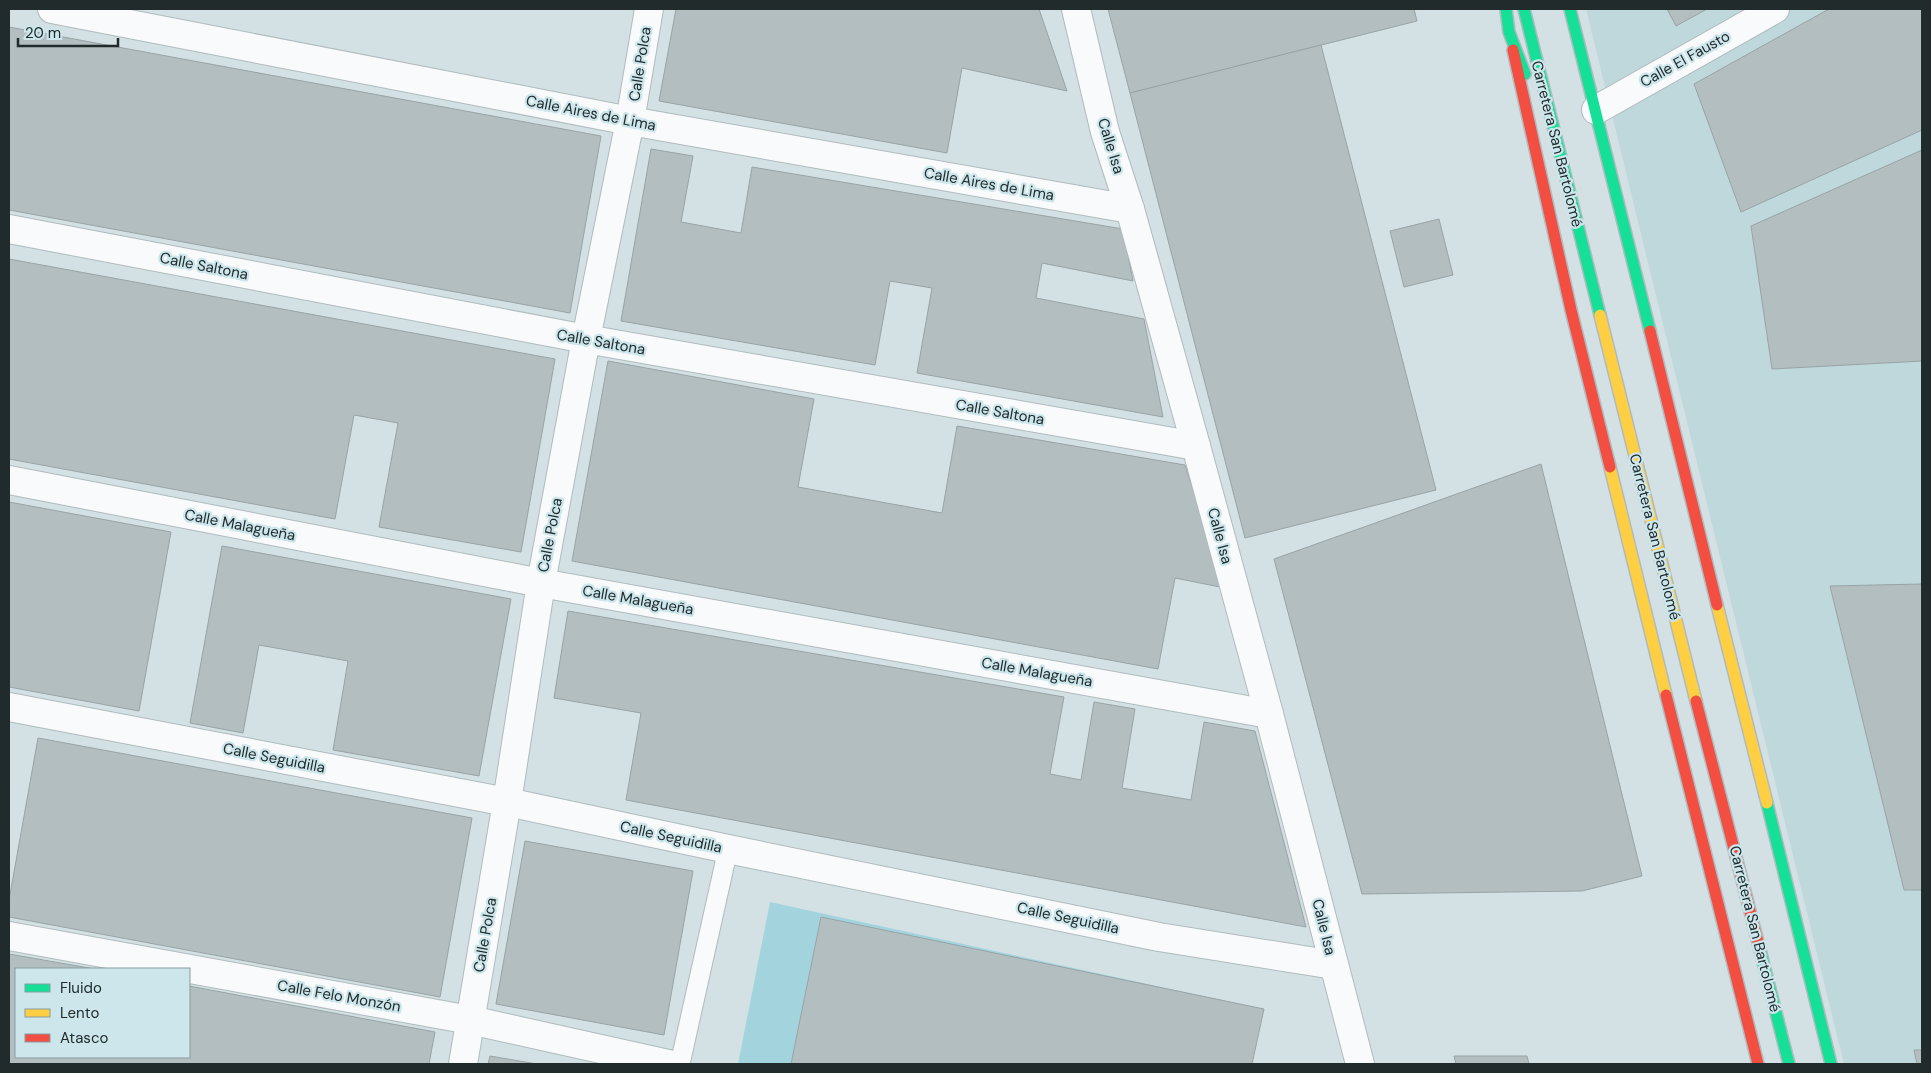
<svg xmlns="http://www.w3.org/2000/svg" width="1931" height="1073" viewBox="0 0 1931 1073" font-family="'DM Sans',sans-serif">
<rect width="100%" height="100%" fill="#d3e1e4"/>
<polygon fill="#bed8dc" points="1586,9 1922,9 1922,1064 1844,1064"/>
<polygon fill="#a3d4dd" points="770,902 1262,1009 1252,1064 738,1064"/>
<g fill="#b3bec0" stroke="#98a3a5">
<polygon points="676,9 1039,9 1067,91 962,68 947,153 659,101"/>
<polygon points="1108,9 1414,9 1417,21 1130,93"/>
<polygon points="1667,9 1707,9 1676,26"/>
<polygon points="1829,9 1922,9 1922,130 1741,212 1694,84"/>
<polygon points="9,27 601,136 570,313 9,210"/>
<polygon points="1321,45 1436,490 1245,538 1130,93"/>
<polygon points="651,149 693,156 681,222 741,233 752,167 1123,229 1133,281 1042,263 1036,298 1144,319 1163,417 917,373 932,288 890,281 875,365 621,321"/>
<polygon points="1922,150 1922,361 1772,369 1751,226"/>
<polygon points="1439,219 1453,275 1404,287 1390,231"/>
<polygon points="9,259 555,359 521,552 379,527 398,423 354,415 335,519 9,459"/>
<polygon points="608,361 814,399 798,487 942,513 957,426 1185,465 1225,588 1175,578 1158,669 572,561"/>
<polygon points="1541,464 1642,876 1582,891 1362,894 1274,559"/>
<polygon points="9,502 171,532 139,711 9,687"/>
<polygon points="222,546 511,599 479,776 333,750 348,661 259,645 243,733 190,723"/>
<polygon points="1922,584 1922,890 1904,890 1830,586"/>
<polygon points="568,611 1064,697 1050,774 1081,780 1094,702 1135,709 1122,788 1191,800 1204,722 1255,731 1306,927 626,800 641,713 554,698"/>
<polygon points="38,738 472,818 440,997 9,917 9,900"/>
<polygon points="525,841 693,871 664,1035 496,1004"/>
<polygon points="821,917 1264,1009 1252,1064 791,1064"/>
<polygon points="9,954 95,969 16,969 16,1057 189,1057 189,986 435,1032 429,1064 9,1064"/>
<polygon points="1914,1050 1922,1050 1922,1064 1917,1064"/>
<polygon points="490,1056 537,1064 488,1064"/>
<polygon points="1454,1056 1527,1056 1529,1064 1456,1064"/>
</g>
<g fill="none" stroke-linecap="round" stroke-linejoin="round">
<defs>
<polyline id="lane" points="680,1064 728,849"/>
<g id="street">
<polyline points="52,9 630,121 1130,209"/>
<polyline points="1076,9 1105,132 1130,209 1196,446 1269,714 1360,1064"/>
<polyline points="1596,110 1775,9"/>
<polyline points="9,229 586,339 1196,446"/>
<polyline points="9,480 541,583 1269,714"/>
<polyline points="9,707 507,802 728,849 1159,937 1334,965"/>
<polyline points="9,936 470,1020 668,1064"/>
<polyline points="463,1064 507,802 541,583 586,339 630,121 649,9"/>
</g>
<g id="fast">
<polyline points="1506,9 1509,32 1525,74"/>
<polyline points="1524,9 1600,315"/>
<polyline points="1570,9 1650,331"/>
<polyline points="1767,803 1831,1064"/>
<polyline points="1760,950 1789,1064"/>
</g>
<g id="slow">
<polyline points="1600,315 1696,701"/>
<polyline points="1610,467 1666,695"/>
<polyline points="1717,605 1767,803"/>
</g>
<g id="jam">
<polyline points="1513,50 1571,310 1610,467"/>
<polyline points="1650,331 1717,605"/>
<polyline points="1666,695 1758,1064"/>
<polyline points="1696,701 1760,950"/>
</g>
</defs>
<use href="#lane" stroke="#b0bbbe" stroke-width="21"/>
<use href="#street" stroke="#b0bbbe" stroke-width="30"/>
<use href="#fast" stroke="#b0bbbe" stroke-width="14"/>
<use href="#slow" stroke="#b0bbbe" stroke-width="14"/>
<use href="#jam" stroke="#b0bbbe" stroke-width="14"/>
<use href="#lane" stroke="#f8fafb" stroke-width="19"/>
<use href="#street" stroke="#f8fafb" stroke-width="28"/>
<use href="#fast" stroke="#16e098" stroke-width="11"/>
<use href="#slow" stroke="#ffcf43" stroke-width="11"/>
<use href="#jam" stroke="#f24e42" stroke-width="11"/>
</g>
<g text-anchor="middle" stroke-width="4.5" stroke-linejoin="round" paint-order="stroke">
<g font-size="15" fill="#212b2c" stroke="#cce6eb">
<text transform="translate(1685 59) rotate(-29)" y="5">Calle El Fausto</text>
<text transform="translate(640 64) rotate(-81)" y="5">Calle Polca</text>
<text transform="translate(591 113) rotate(11)" y="5">Calle Aires de Lima</text>
<text transform="translate(1557 144) rotate(76)" y="5">Carretera San Bartolomé</text>
<text transform="translate(1111 146) rotate(73)" y="5">Calle Isa</text>
<text transform="translate(989 184) rotate(10)" y="5">Calle Aires de Lima</text>
<text transform="translate(204 266) rotate(11)" y="5">Calle Saltona</text>
<text transform="translate(601 342) rotate(10)" y="5">Calle Saltona</text>
<text transform="translate(1000 412) rotate(10)" y="5">Calle Saltona</text>
<text transform="translate(240 525) rotate(11)" y="5">Calle Malagueña</text>
<text transform="translate(550 535) rotate(-79)" y="5">Calle Polca</text>
<text transform="translate(1220 536) rotate(75)" y="5">Calle Isa</text>
<text transform="translate(1655 537) rotate(76)" y="5">Carretera San Bartolomé</text>
<text transform="translate(638 600) rotate(10)" y="5">Calle Malagueña</text>
<text transform="translate(1037 672) rotate(10)" y="5">Calle Malagueña</text>
<text transform="translate(274 758) rotate(11)" y="5">Calle Seguidilla</text>
<text transform="translate(671 837) rotate(12)" y="5">Calle Seguidilla</text>
<text transform="translate(1068 918) rotate(12)" y="5">Calle Seguidilla</text>
<text transform="translate(1324 927) rotate(76)" y="5">Calle Isa</text>
<text transform="translate(1755 929) rotate(76)" y="5">Carretera San Bartolomé</text>
<text transform="translate(485 935) rotate(-80)" y="5">Calle Polca</text>
<text transform="translate(339 996) rotate(10)" y="5">Calle Felo Monzón</text>
</g>
</g>
<rect width="1931" height="1073" fill="none" stroke="#212b2c" stroke-width="20"/>
<rect x="15" y="968" width="175" height="90" fill="#cce6eb" stroke="#889b9f"/>
<rect x="25" y="984" width="25" height="8" fill="#16e098" stroke="#889b9f"/>
<text x="60" y="993" font-size="15" fill="#212b2c">Fluido</text>
<rect x="25" y="1009" width="25" height="8" fill="#ffcf43" stroke="#889b9f"/>
<text x="60" y="1018" font-size="15" fill="#212b2c">Lento</text>
<rect x="25" y="1034" width="25" height="8" fill="#f24e42" stroke="#889b9f"/>
<text x="60" y="1043" font-size="15" fill="#212b2c">Atasco</text>
<path d="M18 38v8h100v-8" fill="none" stroke="#212b2c" stroke-width="2.5"/>
<text x="25" y="38" font-size="15" fill="#212b2c" stroke="#cce6eb" stroke-width="4" paint-order="stroke">20 m</text>
</svg>
